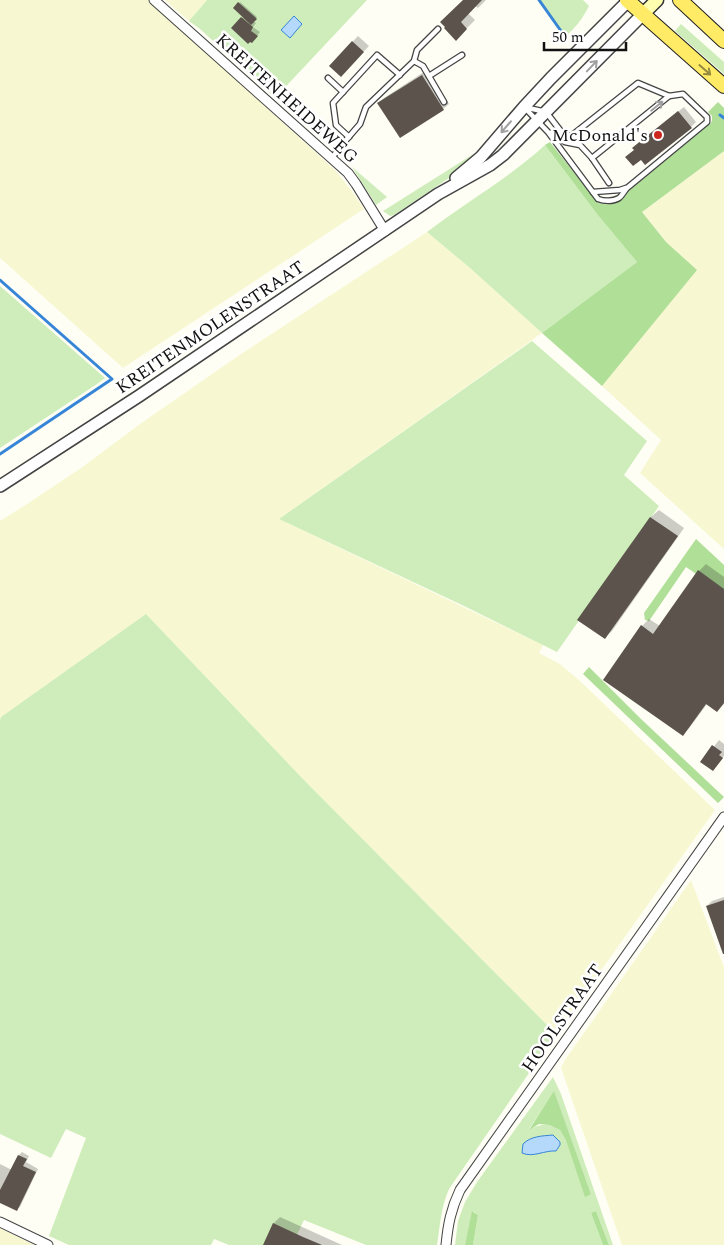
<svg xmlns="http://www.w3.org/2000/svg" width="724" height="1245" viewBox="0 0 724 1245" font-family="Spectral,serif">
<rect width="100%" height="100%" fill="#fffef5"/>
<g fill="#f7f8d2">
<polygon points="0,0 149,0 336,171 351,190 364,209 123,368 0,258"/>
<polygon points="165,0 207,0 189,21"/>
<polygon points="724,151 724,549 640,473 661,440 602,386 696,270 666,242 642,212"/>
<polygon points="427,232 470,268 542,333 279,519 543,645 539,653 560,664 579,680 715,810 556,1034 302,778 146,614 1,717 0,720 0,521 27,504 81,468 140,424 238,356"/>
<polygon points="691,880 724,967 724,1245 622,1245 561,1068 565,1060"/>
<polygon points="0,1228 34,1245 0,1245"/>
</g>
<g fill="#cfedba" fill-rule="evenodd">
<polygon points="207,0 367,0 275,98 200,29 189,21"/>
<path d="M538,0H583L589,6C583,18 576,27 566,36Z"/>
<polygon points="681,24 724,62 724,74 675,31"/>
<path d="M545,145L597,214L637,262L542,333L470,268L427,232C466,202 509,178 545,145Z"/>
<polygon points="483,148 455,174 394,215 390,216 383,211"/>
<polygon points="352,167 387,197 376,205"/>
<polygon points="0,286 105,378 97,384 0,448"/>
<polygon points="532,341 647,441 624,475 659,506 557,652 462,605 279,519"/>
<path d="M146,614L302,778L556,1034L449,1189C441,1207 440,1226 437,1245H366L304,1220L292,1245H229L214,1239L211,1245H69L49,1236L86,1138L66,1129L51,1158L0,1134V720L1,717Z"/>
<path d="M553,1077L561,1094L613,1245H609L596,1211L591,1213L603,1245H473L478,1215L473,1211L465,1245H455L458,1221L465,1202L477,1182ZM554,1092L591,1194H590C584,1181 568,1137 559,1129C549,1121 539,1125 529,1129Z"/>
</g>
<g fill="#b0df98">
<path d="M718,102L724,108V151L642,212L666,242L697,270L602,386L542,333L637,262L597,214L545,145L550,142L598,203C608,206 621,204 626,193L711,123L712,120V116L708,112Z"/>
<polygon points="696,539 724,565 724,593 686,567 649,621 645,620 644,613"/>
<polygon points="589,667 641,719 724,797 718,803 583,674"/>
<polygon points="554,1091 591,1194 585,1197 566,1140 560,1130 550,1125 539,1124 529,1130"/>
<polygon points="472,1211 478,1215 473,1245 465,1245"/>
<polygon points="596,1211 609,1245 603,1245 591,1213"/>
</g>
<g fill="#b5d9fa" stroke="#3785d7">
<polygon points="294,16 302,24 290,38 281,30"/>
<path d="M553,1135L560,1142V1145L556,1151C545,1150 533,1158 522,1153L523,1144C531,1136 542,1136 553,1135Z"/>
</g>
<g fill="#0003">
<polygon points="468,0 486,0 478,8 475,6 468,13 475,20 456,39 445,28"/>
<polygon points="240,2 257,17 253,21 256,23 253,27 260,32 252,42 233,28 244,16 235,8"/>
<polygon points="358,36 369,46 346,70 330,66"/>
<polygon points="427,70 449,104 443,109 379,103 384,98"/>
<polygon points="684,107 696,122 691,127 635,150 633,148 638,143"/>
<polygon points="659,510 684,528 612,631 604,638 579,620 651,517"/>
<polygon points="706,564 724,577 724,704 717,711 707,704 690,727 683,734 642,626 649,619 660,626 699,571"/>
<polygon points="719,740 724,744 724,756 718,764 702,762"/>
<polygon points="724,897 724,954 707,906 712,901"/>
<polygon points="22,1152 29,1156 26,1162 38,1169 20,1207 16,1210 0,1202 0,1164 12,1170 19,1155"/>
<polygon points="280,1217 342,1245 264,1245 274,1223"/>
</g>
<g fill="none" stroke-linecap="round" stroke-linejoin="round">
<g stroke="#3785d7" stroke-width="3">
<polyline points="539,0 561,31"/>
<polyline points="720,115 724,118"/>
<polyline points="0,280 112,379 0,454"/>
</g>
</g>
<g fill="#5b534c">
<polygon points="463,0 482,0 461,22 467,29 456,41 444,28 445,27 440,22"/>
<polygon points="238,2 257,19 251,25 233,8"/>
<polygon points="241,17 253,27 251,31 258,36 252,43 250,42 248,44 231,28"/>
<polygon points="352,41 364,52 341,77 329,66"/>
<polygon points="422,75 444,110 400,138 377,103"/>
<polygon points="678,111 692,128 645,165 641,160 633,166 625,157 634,150 632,148"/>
<polygon points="650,517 678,536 605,639 577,620"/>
<polygon points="698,570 724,589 724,703 717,712 706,704 683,736 603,680 641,625 653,634"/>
<polygon points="712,745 722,752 719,755 723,758 713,771 700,762"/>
<polygon points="724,900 724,954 723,954 706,906"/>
<polygon points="18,1155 27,1159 23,1166 36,1172 17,1211 0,1203 0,1190"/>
<polygon points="273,1223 303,1237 322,1245 263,1245"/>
</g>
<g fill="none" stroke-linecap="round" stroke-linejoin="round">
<defs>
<g id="service">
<polyline points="414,61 423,66 444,102"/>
<polyline points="429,76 462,55"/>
<polyline points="328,78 343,92"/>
<path d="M638,83L669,96L683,94L707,117V122L627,188C624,191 622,196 619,198C613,202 603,201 598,199L548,132L524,107L546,112L563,134L571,136Z"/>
<polyline points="550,133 560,138 565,142 580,145 592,158 609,183"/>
<polyline points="349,137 336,125 333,103 377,55 400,75"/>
<polyline points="332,158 340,147 360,124 366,107 414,61 417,50 438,29"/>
<polyline points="592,158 669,96"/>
<polyline points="593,192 620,190 626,188"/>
</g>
<g id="minor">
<polyline points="154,0 348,173 356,184 385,231"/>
<polyline points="0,1222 48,1245"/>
<path d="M446,1245C448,1224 451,1209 460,1190L724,817"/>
</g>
<g id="tertiary">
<polyline points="456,178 481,157 524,107 551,78 628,1"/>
<polyline points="0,486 139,396 438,194 490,165 503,155 643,14"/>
</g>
<polyline id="secondary" points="643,14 657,0"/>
<g id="primary">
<polyline points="627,0 724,86"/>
<polyline points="680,0 724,41"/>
</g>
</defs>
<use href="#service" stroke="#444" stroke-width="7"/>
<use href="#minor" stroke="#444" stroke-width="11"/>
<use href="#tertiary" stroke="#444" stroke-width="14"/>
<use href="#secondary" stroke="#333" stroke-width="15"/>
<use href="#primary" stroke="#222" stroke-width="16"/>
<use href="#service" stroke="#fff" stroke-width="4.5"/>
<use href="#minor" stroke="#fff" stroke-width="9"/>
<use href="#tertiary" stroke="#fff" stroke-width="11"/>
<use href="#secondary" stroke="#ffffb0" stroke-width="12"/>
<use href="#primary" stroke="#ffeb65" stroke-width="14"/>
</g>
<defs><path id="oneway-shaft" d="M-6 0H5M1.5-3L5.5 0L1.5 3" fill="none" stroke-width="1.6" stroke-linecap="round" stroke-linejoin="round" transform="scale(1.25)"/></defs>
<g stroke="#a0a0a0">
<use href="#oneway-shaft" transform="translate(592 66) rotate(-46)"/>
<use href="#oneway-shaft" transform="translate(657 106) rotate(-39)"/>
<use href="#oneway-shaft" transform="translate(506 127) rotate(131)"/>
</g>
<use stroke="#94893f" href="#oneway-shaft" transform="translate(705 70) rotate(41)"/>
<circle fill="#cc291e" stroke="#fff" stroke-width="2" cx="658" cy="135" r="5"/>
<g text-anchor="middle" stroke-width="5" stroke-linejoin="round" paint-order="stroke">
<g font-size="18" fill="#111" stroke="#fff">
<text transform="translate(287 98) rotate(42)" y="6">KREITENHEIDEWEG</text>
<text transform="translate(210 327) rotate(-34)" y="6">KREITENMOLENSTRAAT</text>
<text transform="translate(562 1018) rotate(-55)" y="6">HOOLSTRAAT</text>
</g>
<g font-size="18" fill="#111" stroke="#fff" text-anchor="end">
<text x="648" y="141">McDonald's</text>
</g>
</g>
<path d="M544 42v8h82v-8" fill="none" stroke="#111111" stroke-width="2.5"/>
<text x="552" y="42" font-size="15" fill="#111111" stroke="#ffffff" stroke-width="4" paint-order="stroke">50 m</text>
</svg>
